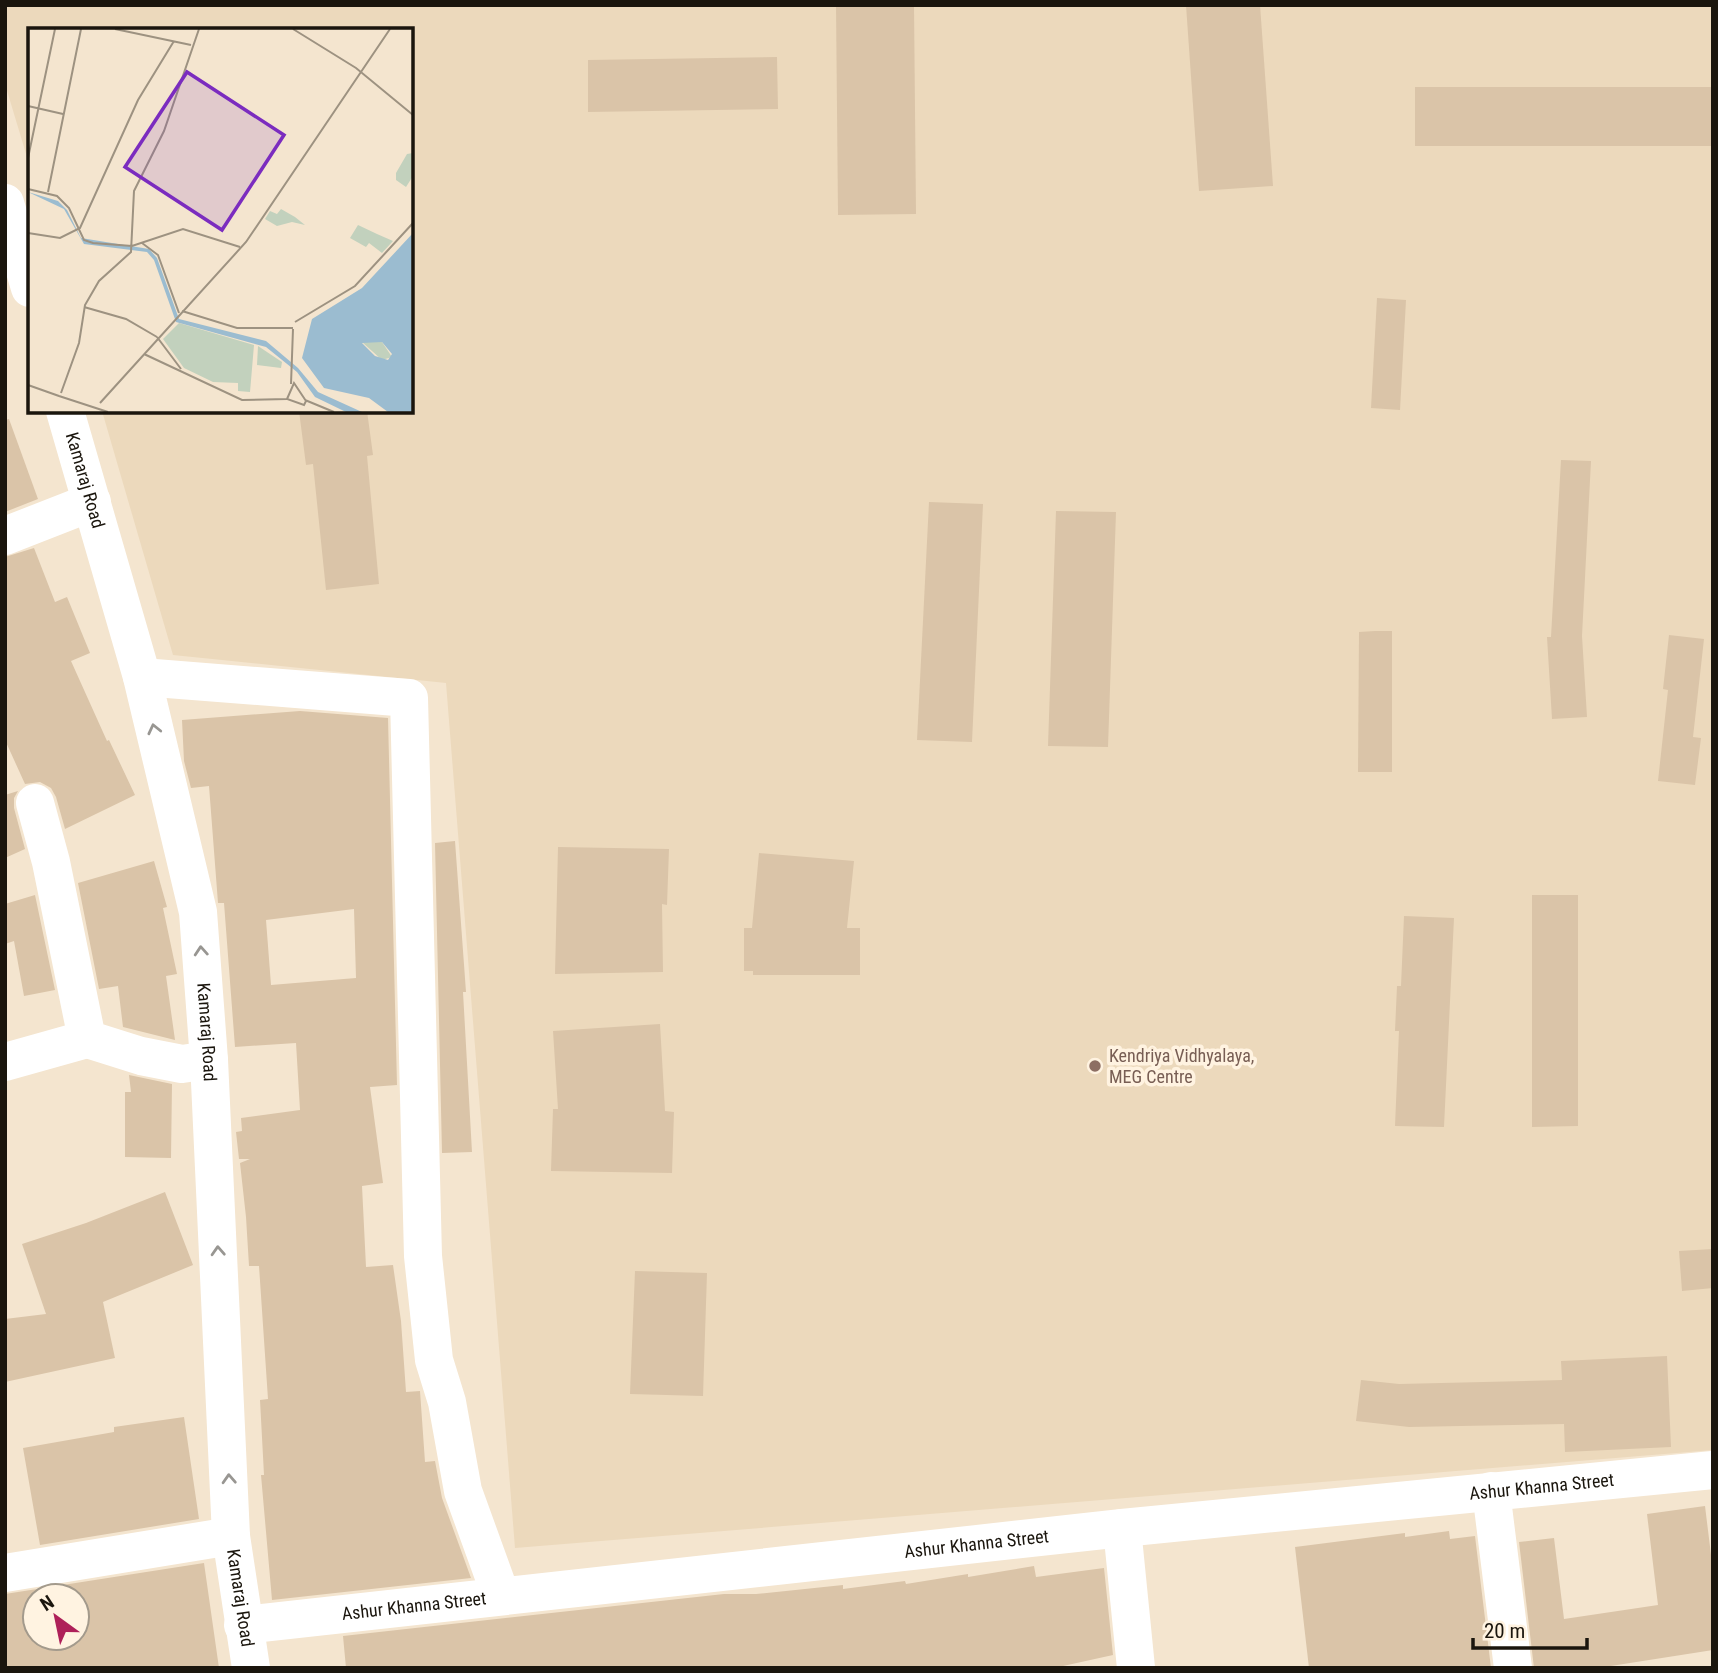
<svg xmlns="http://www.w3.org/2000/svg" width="1718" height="1673" viewBox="0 0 1718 1673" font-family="'Roboto Condensed',sans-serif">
<rect width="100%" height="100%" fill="#f4e5cf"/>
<polygon fill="#ecd9bc" points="5,5 1713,5 1713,1450 515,1548 446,683 173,655 102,411 411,411 411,30 30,30 30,167 5,84"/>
<g fill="#dac4a8" fill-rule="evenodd">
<polygon points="836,5 914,5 916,214 838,215"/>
<polygon points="1186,5 1260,5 1273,186 1199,191"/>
<polygon points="777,57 778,109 588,112 588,60"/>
<rect x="1415" y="87" width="298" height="59"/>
<polygon points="1377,298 1406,300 1400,410 1371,408"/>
<polygon points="299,411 367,411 373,455 367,456 379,584 326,590 313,464 306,465"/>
<polygon points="9,419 38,499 5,512 5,420"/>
<polygon points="1561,460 1591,461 1582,636 1587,717 1552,719 1547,637 1551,637"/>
<polygon points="929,502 983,504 972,742 917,740"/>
<polygon points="1056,511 1116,512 1108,747 1048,746"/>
<polygon points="34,548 55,602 67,597 90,653 71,661 107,741 109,740 135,795 65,829 56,797 51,788 40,782 25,784 5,740 5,557"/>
<polygon points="1375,631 1392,631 1392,772 1358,772 1359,632"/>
<polygon points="1669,635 1704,639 1693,737 1701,738 1695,785 1658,781 1668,690 1663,689"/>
<path d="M300,711L388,718L397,1085L370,1087L383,1183L362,1186L366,1267L393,1265L401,1321L406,1392L420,1391L425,1462L435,1461L442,1498L471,1578L272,1600L261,1475H264L260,1400L268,1399L259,1266H249L246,1217L240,1163L250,1159H239L236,1132L242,1131L241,1118L300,1110L296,1043L235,1047L224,903H218L209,786L191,788L184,761L182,720ZM354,909L356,978L271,985L266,920Z"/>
<polygon points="18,791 14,798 14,808 25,849 5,858 5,795"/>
<polygon points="455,841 466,992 463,992 472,1152 442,1153 435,843"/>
<polygon points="558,847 669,849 667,905 662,904 663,972 555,974"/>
<polygon points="759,853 854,861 847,928 860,928 860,975 753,975 753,971 744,971 744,928 752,928"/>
<polygon points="154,861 167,907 163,908 177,974 166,976 175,1040 123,1027 118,986 99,989 78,883"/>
<polygon points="35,895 55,990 24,996 14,941 5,944 5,904"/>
<polygon points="1532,895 1578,895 1578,1126 1532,1127"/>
<polygon points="1404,916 1454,918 1444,1127 1395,1126 1399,1031 1395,1031 1397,986 1401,986"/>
<polygon points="660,1024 665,1111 674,1112 672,1173 551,1171 553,1109 558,1109 553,1031"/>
<polygon points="129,1075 172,1084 171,1158 125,1157 125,1092 131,1092"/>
<polygon points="165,1192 193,1265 103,1302 115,1358 5,1382 5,1319 46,1314 22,1244 86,1223"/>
<polygon points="1713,1249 1713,1288 1682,1291 1679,1251"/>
<polygon points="635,1271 707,1273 703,1396 630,1394"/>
<polygon points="1667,1356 1671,1447 1565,1452 1564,1424 1409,1427 1356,1421 1361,1380 1399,1384 1562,1380 1561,1361"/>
<polygon points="184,1417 199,1519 40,1545 23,1448 114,1432 114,1427"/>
<polygon points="1705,1506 1713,1571 1713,1650 1598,1668 1534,1668 1519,1542 1554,1538 1564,1619 1658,1605 1647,1514"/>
<polygon points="1449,1531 1450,1539 1475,1536 1491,1668 1309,1668 1295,1547 1405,1533 1405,1537"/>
<path d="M204,1563L219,1668H5V1594ZM35,1596H77V1638H35Z"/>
<polygon points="1034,1566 1036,1577 1104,1568 1113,1655 1054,1668 346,1668 343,1636 724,1594 756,1594 843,1585 843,1589 905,1581 906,1584 968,1574 968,1577"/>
</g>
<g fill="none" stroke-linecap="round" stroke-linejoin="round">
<g stroke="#fff" stroke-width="38">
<polyline points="5,203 30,288"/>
<path id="s1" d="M65,411L142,677L198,912L209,1060L231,1536L251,1668"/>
<polyline points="5,536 92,502"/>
<polyline points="142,677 409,698 423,1256 434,1360 447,1402 463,1491 501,1596"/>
<polyline points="35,803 51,862 87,1039 141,1056 182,1064 209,1060"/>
<polyline points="5,1062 87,1039"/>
<polyline points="1491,1491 1513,1668"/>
<polyline points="1122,1528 1136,1668"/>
<polyline points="5,1573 231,1536"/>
<path id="s2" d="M243,1625L1122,1528L1713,1470"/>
</g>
</g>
<defs><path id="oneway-chevron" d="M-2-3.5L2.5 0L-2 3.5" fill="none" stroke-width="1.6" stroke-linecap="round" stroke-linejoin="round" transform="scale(1.75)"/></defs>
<g stroke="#989692">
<use href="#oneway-chevron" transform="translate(154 729) rotate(-103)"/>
<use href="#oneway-chevron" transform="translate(201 951) rotate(-94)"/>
<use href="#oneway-chevron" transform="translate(218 1251) rotate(-93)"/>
<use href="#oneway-chevron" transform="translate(229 1479) rotate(-93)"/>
</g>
<circle fill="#8d6e63" stroke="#fff3e1" stroke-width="2.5" cx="1095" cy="1066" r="7"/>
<g text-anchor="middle" stroke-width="7" stroke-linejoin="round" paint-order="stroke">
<g font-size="18" fill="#1a150d" stroke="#fff3e1">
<text dy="6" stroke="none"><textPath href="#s1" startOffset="72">Kamaraj Road</textPath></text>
<text dy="6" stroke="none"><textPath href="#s1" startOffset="639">Kamaraj Road</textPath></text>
<text dy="6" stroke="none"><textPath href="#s2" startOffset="1306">Ashur Khanna Street</textPath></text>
<text dy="6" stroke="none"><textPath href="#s2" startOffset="738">Ashur Khanna Street</textPath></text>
<text dy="6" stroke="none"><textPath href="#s1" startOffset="1206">Kamaraj Road</textPath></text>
<text dy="6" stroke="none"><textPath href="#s2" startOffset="172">Ashur Khanna Street</textPath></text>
</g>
<g font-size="18" fill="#785e54" stroke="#fff3e1" text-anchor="start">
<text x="1109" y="1062">Kendriya Vidhyalaya,<tspan x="1109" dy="21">MEG Centre</tspan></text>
</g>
</g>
<g transform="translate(28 28)">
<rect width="385" height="385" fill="#f4e5cf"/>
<path d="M385,125V148L378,159L368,152V145L379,126ZM253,181L267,189L277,197L264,194L249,198L237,191L242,183L249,186ZM330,197L349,206L365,213L354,225L341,215L338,219L322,210ZM151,295L226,317L222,364L210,363V355L185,354L156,340L135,311ZM334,314H354L364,329L354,332ZM230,318L254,334L253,340L229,337Z" fill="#c2d1bd"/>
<path d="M0,164L30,173L39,182L53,210L121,221L129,230L151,291L238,313L270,340L290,364L334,384H318L287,369L269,344L238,319L148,294L126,232L119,224L56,216L36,181ZM385,205V384H360L341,370L296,360L274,330L284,291L334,260ZM354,314L364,326L360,332L347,328L334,315Z" fill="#9bbcd0" fill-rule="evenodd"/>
<path fill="none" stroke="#9d9281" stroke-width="2" d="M87,1L163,17M265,1L328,40L385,87M0,78L35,86M0,130L27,1M0,161L29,168L41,180L56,212L65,215L104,218L155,201L212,219M20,164L53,1M0,205L32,210L52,200L110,72L146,13M114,215L130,227L151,285M56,279L98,291L129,309M154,283L209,300H265M267,294L327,258L385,195M129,309L153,341M116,326L214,372L259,371M266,355L278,373L276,377L259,371ZM263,356L265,301M0,357L31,368M33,365L51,315L57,277L71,253L103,224L106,163L136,103L171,1M31,368L80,384M277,372L306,384M72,375L218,214L362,1"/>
<path fill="#7b2cbf" fill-opacity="0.15" stroke="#7b2cbf" stroke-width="3.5" d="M159,44L256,107L194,202L97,139Z"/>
<rect width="385" height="385" fill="none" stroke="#1a150d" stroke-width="3.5"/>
</g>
<rect width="1718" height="1673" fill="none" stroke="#1a150d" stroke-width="14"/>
<g transform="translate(56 1617) rotate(327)"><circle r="33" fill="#fff3e1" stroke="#a39a8c" stroke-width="2"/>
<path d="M0-5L12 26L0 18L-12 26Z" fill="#ae2059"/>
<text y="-10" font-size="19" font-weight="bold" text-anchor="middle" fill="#1a150d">N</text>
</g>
<path d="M1473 1638v10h114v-10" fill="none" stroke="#1a150d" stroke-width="3.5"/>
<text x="1484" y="1638" font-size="21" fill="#1a150d" stroke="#fff3e1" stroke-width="5" paint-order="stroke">20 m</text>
</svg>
